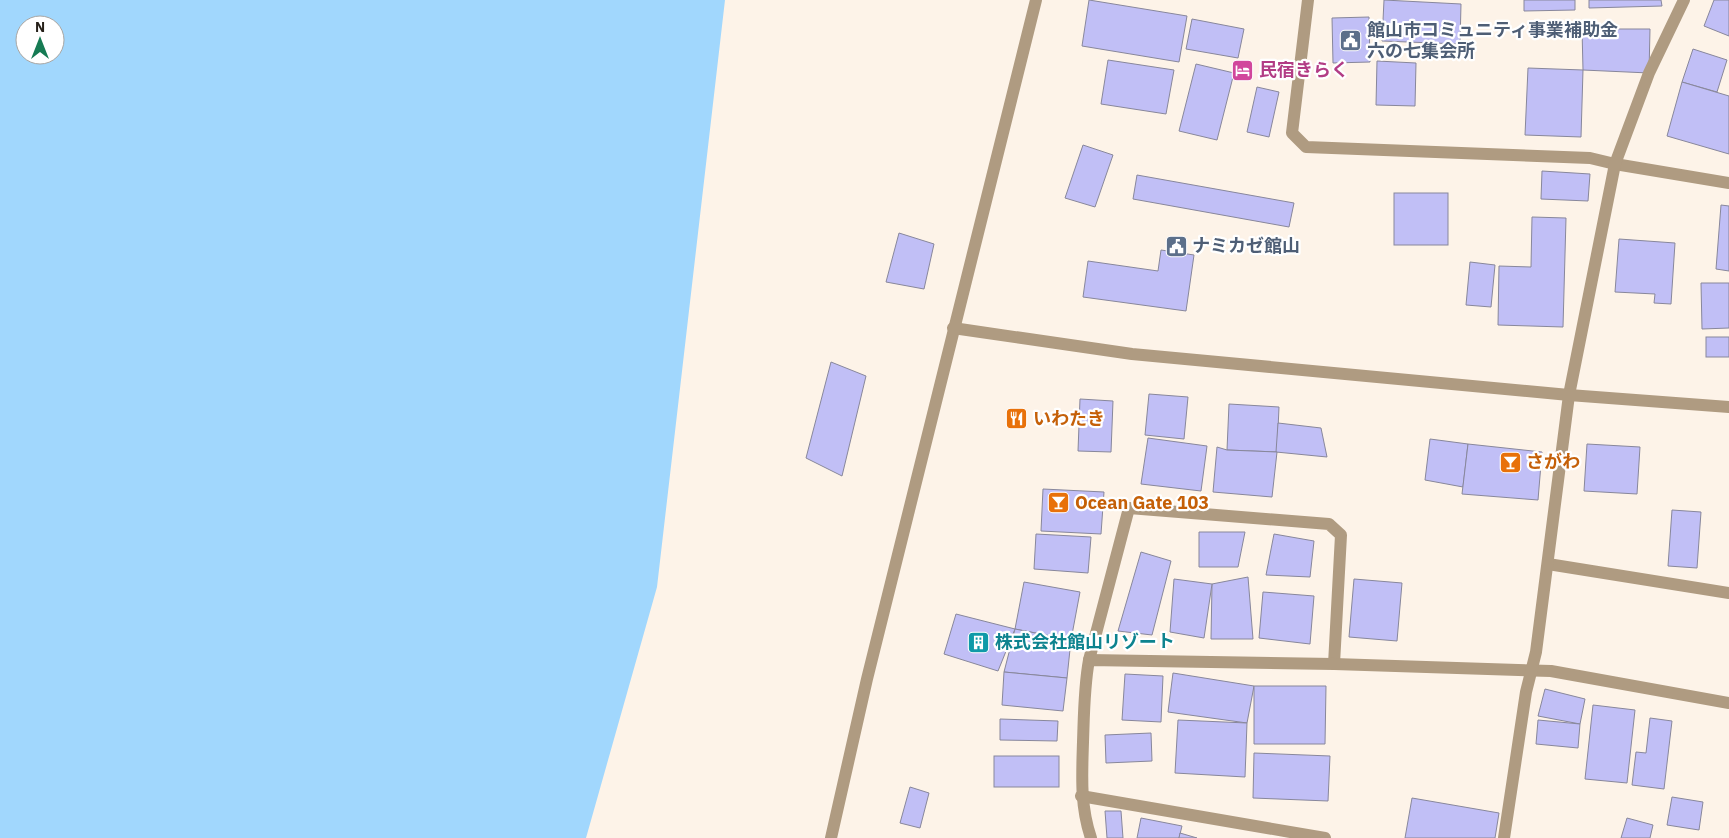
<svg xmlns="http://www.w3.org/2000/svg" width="1729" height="838" viewBox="0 0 1729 838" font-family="'IBM Plex Sans','Noto Sans JP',sans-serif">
<rect width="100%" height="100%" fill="#fdf3e8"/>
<path fill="#a1d7fd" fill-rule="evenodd" d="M0,0H725L657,587L586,838H0ZM25,25H55V55H25Z"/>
<g fill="#c1bff6" stroke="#88879b">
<polygon points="1089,0 1187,16 1179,62 1082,46"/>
<polygon points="1384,0 1461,4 1460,44 1382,41"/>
<polygon points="1524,0 1575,0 1575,10 1524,11"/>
<polygon points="1589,0 1661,0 1662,6 1589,8"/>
<polygon points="1714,0 1729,0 1729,36 1704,26"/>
<polygon points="1369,17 1370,62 1333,63 1332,18"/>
<polygon points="1192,19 1244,29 1238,58 1186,49"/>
<polygon points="1582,29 1650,29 1649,73 1583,70"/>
<polygon points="1693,49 1727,60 1717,92 1682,82"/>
<polygon points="1108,60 1174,70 1166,114 1101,104"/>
<polygon points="1377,61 1416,63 1415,106 1376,105"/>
<polygon points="1196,64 1234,73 1217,140 1179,131"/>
<polygon points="1528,68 1583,70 1581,137 1525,135"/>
<polygon points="1682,82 1729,96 1729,154 1667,136"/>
<polygon points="1257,87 1279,92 1269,137 1247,132"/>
<polygon points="1083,145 1113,155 1095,207 1065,198"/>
<polygon points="1542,171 1590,174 1588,201 1541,199"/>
<polygon points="1137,175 1294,203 1289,227 1133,199"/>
<rect x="1394" y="193" width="54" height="52"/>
<polygon points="1721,205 1729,206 1729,271 1716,269"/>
<polygon points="1532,217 1566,218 1563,327 1498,325 1499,266 1531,267"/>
<polygon points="899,233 934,244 924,289 886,282"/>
<polygon points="1619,239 1675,243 1671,304 1654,303 1655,294 1615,292"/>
<polygon points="1161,250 1194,255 1186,311 1083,297 1088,261 1158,271"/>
<polygon points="1470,262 1495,265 1491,307 1466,305"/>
<polygon points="1701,283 1729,283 1729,328 1702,329"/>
<rect x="1706" y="337" width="23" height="20"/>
<polygon points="831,362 866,376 842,476 806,458"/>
<polygon points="1149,394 1188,397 1184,439 1145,435"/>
<polygon points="1080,399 1113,401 1111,452 1078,451"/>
<polygon points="1229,404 1279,407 1277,452 1227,450"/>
<polygon points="1278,423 1321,428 1327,457 1276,452"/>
<polygon points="1148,438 1207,446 1201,491 1141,484"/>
<polygon points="1430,439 1468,444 1463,487 1425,480"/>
<polygon points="1468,444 1542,452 1538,500 1462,494"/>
<polygon points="1587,444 1640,447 1637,494 1584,491"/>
<polygon points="1217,447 1227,450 1277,452 1272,497 1213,492"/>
<polygon points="1043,489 1104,492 1101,534 1041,531"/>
<polygon points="1672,510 1701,512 1697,568 1668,566"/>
<polygon points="1199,532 1245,532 1238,567 1199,567"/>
<polygon points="1036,534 1091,537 1088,573 1034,569"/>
<polygon points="1274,534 1314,541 1310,577 1266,575"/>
<polygon points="1141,552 1171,561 1152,635 1118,631"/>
<polygon points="1248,577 1253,639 1211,639 1212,584"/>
<polygon points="1174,579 1212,584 1204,638 1170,632"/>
<polygon points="1354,579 1402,583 1397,641 1349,637"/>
<polygon points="1024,582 1080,592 1071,640 1015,629"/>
<polygon points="1263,592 1314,596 1310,644 1259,638"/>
<polygon points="956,614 1015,629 998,671 944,654"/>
<polygon points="1015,629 1071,640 1067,678 1004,672"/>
<polygon points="1004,672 1067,678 1063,711 1002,705"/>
<polygon points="1173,673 1254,686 1247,723 1168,712"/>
<polygon points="1125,674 1163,676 1161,722 1122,720"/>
<polygon points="1254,686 1326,686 1325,744 1254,744"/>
<polygon points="1545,689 1585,699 1580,724 1538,716"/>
<polygon points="1593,705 1635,710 1627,783 1585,779"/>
<polygon points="1650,718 1672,721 1664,789 1632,785 1636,752 1646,753"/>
<polygon points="1000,719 1058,721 1057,741 1000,740"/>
<polygon points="1178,720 1247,723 1245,777 1175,773"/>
<polygon points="1538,720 1580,724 1578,748 1536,744"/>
<polygon points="1151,733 1152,761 1106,763 1105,735"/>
<polygon points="1254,753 1330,756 1328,801 1253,798"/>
<rect x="994" y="756" width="65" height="31"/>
<polygon points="910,787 929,793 920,828 900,823"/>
<polygon points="1672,797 1703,802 1699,830 1667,825"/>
<polygon points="1412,798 1499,813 1495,838 1405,838"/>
<polygon points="1105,811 1121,811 1123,838 1107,838"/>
<polygon points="1141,818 1182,826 1179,838 1137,838"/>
<polygon points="1627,818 1653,825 1650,838 1621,838"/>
<polygon points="1180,833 1197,838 1179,838"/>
</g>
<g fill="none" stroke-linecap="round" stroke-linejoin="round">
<g stroke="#af9b81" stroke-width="12">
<polyline points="1308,0 1292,133 1306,147 1590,158 1615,164 1729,183"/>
<polyline points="1548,564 1729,593"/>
<polyline points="1089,660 1129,508 1329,524 1341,535 1334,664"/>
<polyline points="1081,796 1325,838"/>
<path d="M1091,838C1080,806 1082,775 1083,742C1084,714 1084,687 1089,660L1334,664L1551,671L1729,703"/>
<polyline points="1504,838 1526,692 1536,652 1569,395 1615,164 1649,73 1684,0"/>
</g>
<g stroke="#af9b81" stroke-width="12">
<polyline points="953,328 1132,354 1569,395 1729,407"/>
<polyline points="831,838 867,679 1036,0"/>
</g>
</g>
<defs>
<symbol id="civic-square" viewBox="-11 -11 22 22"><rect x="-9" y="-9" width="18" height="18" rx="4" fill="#5c6f8a" stroke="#fff"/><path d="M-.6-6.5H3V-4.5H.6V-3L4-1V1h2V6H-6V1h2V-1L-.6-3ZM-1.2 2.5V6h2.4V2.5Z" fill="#fff"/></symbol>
<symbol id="hotel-square" viewBox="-11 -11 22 22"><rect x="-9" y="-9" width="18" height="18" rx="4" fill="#d1479c" stroke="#fff"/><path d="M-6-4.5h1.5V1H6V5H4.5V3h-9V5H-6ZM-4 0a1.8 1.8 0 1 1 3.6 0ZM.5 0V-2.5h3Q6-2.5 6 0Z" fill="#fff"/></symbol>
<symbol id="restaurant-square" viewBox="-11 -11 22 22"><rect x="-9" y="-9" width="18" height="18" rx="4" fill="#e8710a" stroke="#fff"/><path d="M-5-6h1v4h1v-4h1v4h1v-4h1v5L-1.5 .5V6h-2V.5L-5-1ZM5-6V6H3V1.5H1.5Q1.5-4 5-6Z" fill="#fff"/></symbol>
<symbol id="bar-square" viewBox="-11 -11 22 22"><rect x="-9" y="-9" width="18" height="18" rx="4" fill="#e8710a" stroke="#fff"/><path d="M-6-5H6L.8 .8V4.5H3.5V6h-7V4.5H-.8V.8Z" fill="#fff"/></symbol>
<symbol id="building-square" viewBox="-11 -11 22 22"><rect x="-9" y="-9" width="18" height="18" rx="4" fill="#0f9aa8" stroke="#fff"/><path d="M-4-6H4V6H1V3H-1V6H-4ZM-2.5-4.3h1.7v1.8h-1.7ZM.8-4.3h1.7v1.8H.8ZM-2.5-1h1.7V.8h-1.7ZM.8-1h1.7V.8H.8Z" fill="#fff"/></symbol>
</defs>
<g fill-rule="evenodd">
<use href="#civic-square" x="1338" y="28" width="25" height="25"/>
<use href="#hotel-square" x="1230" y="58" width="25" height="25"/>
<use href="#civic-square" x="1164" y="234" width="25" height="25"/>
<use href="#restaurant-square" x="1004" y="406" width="25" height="25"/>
<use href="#bar-square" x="1498" y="450" width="25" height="25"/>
<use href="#bar-square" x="1046" y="490" width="25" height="25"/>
<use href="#building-square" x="966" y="630" width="25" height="25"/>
</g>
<g text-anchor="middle" stroke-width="4.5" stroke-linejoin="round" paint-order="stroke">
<g font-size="18" font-weight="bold" fill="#4e5e75" stroke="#fff" text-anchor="start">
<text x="1367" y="36">館山市コミュニティ事業補助金<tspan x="1367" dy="21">六の七集会所</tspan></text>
<text x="1192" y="252">ナミカゼ館山</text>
</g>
<g font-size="18" font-weight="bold" fill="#b23c85" stroke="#fff" text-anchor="start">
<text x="1259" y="76">民宿きらく</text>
</g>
<g font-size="18" font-weight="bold" fill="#c56008" stroke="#fff" text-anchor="start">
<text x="1033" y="425">いわたき</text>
<text x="1526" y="468">さがわ</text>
<text x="1075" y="509">Ocean Gate 103</text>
</g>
<g font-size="18" font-weight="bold" fill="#0d838f" stroke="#fff" text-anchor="start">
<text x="995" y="648">株式会社館山リゾート</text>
</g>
</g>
<g transform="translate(40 40)"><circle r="24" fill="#ffffff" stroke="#a8a6a3"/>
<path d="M0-4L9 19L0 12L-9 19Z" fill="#167b54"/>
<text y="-8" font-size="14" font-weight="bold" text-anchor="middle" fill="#262019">N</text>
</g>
</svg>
